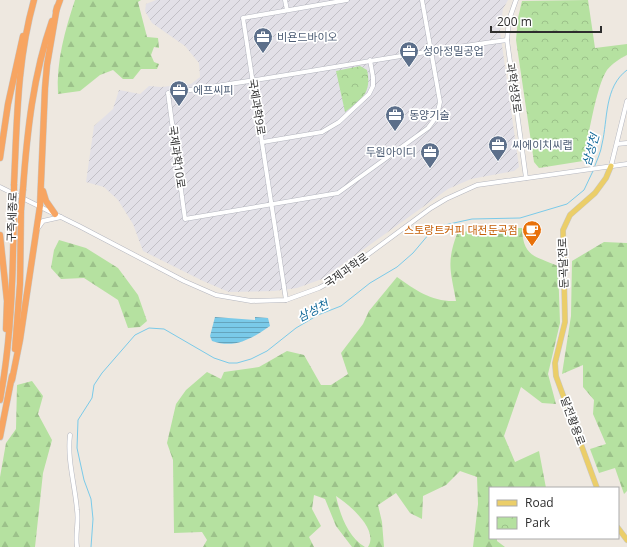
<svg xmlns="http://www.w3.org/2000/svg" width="627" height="547" viewBox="0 0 627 547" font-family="'Open Sans','Noto Sans KR',sans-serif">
<defs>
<pattern id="industrial-furrows" width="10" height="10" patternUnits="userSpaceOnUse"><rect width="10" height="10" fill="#e2e0e7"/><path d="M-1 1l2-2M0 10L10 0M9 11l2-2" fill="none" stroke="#c2c0c6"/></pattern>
<pattern id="forest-firs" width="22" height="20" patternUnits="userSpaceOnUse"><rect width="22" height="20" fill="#b5e1a0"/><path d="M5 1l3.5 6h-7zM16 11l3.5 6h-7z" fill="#9cc18a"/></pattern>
<pattern id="park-crowns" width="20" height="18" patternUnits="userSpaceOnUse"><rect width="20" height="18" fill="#b5e1a0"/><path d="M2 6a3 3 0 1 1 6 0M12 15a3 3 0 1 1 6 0" fill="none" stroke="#9cc18a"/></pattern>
<pattern id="water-rules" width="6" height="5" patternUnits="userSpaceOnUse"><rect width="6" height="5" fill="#7acae9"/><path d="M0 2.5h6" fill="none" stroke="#64a4bd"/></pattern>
</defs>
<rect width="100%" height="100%" fill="#eee8e0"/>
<polygon fill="url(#industrial-furrows)" points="156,0 508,0 503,9 500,31 519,167 514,171 471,179 448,189 322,279 297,288 274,291 229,292 203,281 143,251 133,224 118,200 104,187 86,182 94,126 113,109 119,90 140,94 149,86 161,87 191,84 200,77 199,63 185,46 152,23 145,11 146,4"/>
<g fill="url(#forest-firs)">
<path d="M75,0H141L138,2L147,37L158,38L159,48L154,47L151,55L154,62L159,64L157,69H141L133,79H123L113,70L100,75L80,91L58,94C56,62 65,30 75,0Z"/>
<path d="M478,228H522C523,257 535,256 558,266L560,323L548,374L556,404L542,403L521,387L504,436L515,462L539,451L546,488H490V538H497V541L505,547H473L478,504L477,477L460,471L446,485L423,496L422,519L410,513L396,493L378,505L382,522L384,547H368C379,530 350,505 336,496C340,515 348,537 365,547H352L336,526L325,499L314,495L312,509L321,526L309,537L314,547H203L207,540L202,532L174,533L173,460L167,443L176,404L186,390L207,372L221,379L224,372L259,367L287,351L304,355L321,385H331L348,374L341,353L363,324L369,311L397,277C415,290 432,302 456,301C451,272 446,263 457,234Z"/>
<polygon points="59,240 86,248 118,268 138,295 147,321 140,327 128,328 118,300 84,278 61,279 51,268 54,250"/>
<polygon points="604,242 627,243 627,491 624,494 615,468 599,473 590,449 606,444 593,414 594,400 583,387 583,365 562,374 571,316 572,261"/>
<polygon points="32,381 43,396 38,414 52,440 43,473 35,547 0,547 0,477 6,443 16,429 17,385"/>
</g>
<g fill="url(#park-crowns)">
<path d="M588,0L595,48L627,44V55C619,59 613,63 607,70C596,86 588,140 583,161L539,168L534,162L516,40L518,18L522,1Z"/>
<path d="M360,66L367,70C372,93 362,99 345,112L336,71Z"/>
</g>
<path fill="url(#water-rules)" d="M215,317L255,320V317L268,318L270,326C251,339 235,349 212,341L210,336Z"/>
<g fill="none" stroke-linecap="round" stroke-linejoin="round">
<g stroke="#7acae9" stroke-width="1">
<path d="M594,168C597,160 601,152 602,144C608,119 604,87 627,70"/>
<polyline points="91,547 93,519 91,499 84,480 77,448 78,420 92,398 94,385 102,373 135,335 149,328 164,329 214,358 229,363 237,363 251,359 267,351 296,328 318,315 341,306 370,283 397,267 413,253 429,234 440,226 472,219 520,218 567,204 584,190 593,171"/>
</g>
<defs>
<g id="minor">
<polyline points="285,0 287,10"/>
<path d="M422,0L440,102L437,116L428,128L338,193L185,219L168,93C281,78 394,55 507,40"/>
<polyline points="516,0 509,20 507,40 526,178"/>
<polyline points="263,142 322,132 339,122 369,94 373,86 373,77 370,60"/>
<polyline points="617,144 627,143"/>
<polyline points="611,166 627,101"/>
<polyline points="0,187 79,226 184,281 216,295 251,301 286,300 319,288 332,281 431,208 446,199 477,185 627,164"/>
<polyline points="38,228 43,221 61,217"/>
<polyline points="286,300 243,18 347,0"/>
<path d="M70,435C67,460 75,485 77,510C79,522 75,534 77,547"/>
</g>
<g id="major">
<polyline points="597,488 556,376 555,363 565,322 563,230 570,215 595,193 606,178 611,166"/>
<polyline points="618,528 627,540"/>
</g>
<g id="highway">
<polyline points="56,11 60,0"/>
<polyline points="0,158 8,104 23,36"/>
<path d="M14,184C17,122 17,60 34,0"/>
<path d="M23,189C27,133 33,75 52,21"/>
<polyline points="43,191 46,201 55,214"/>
<polyline points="0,235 7,301 6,329"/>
<polyline points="15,349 20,284 21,210"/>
<polyline points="12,380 20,340 40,206 45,88 47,65 57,7"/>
<path d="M0,400C12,336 13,271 14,206"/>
<polyline points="0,437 12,376"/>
</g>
</defs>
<use href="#minor" stroke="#b4b6bf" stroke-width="5"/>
<use href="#major" stroke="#c8c8c8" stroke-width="6"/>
<use href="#highway" stroke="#c8c8c8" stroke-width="7"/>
<use href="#minor" stroke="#fff" stroke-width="4"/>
<use href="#major" stroke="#ebce69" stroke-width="5"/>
<use href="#highway" stroke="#f7a562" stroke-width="6"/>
<defs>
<g id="highway-bridge">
<polyline points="14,206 14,184"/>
<polyline points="21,210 23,189"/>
</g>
</defs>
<use href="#highway-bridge" stroke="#c8c8c8" stroke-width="7" stroke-linecap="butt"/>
<use href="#highway-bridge" stroke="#f7a562" stroke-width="6"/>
</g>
<defs>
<symbol id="office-pin" viewBox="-11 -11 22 30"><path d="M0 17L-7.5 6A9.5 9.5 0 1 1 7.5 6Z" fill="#5c6f8a" stroke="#fff"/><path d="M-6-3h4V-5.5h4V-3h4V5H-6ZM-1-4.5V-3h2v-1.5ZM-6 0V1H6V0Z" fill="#fff"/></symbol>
<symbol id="cafe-pin" viewBox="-11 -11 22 30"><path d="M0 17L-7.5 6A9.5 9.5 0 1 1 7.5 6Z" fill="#e8710a" stroke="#fff"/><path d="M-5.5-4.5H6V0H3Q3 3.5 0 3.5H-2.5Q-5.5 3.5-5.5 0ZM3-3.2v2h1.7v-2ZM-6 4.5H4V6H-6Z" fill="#fff"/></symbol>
</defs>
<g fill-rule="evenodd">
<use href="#office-pin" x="252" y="26" width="22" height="30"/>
<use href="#office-pin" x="398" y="40" width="22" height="30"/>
<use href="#office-pin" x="168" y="79" width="22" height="30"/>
<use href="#office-pin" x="384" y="104" width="22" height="30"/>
<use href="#office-pin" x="487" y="134" width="22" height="30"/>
<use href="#office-pin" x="419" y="141" width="22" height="30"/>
<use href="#cafe-pin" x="521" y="219" width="22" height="30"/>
</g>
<g text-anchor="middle" stroke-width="3.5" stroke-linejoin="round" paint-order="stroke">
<g font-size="11" fill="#4e5e75" stroke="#fff" text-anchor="start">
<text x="277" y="41">비욘드바이오</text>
<text x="423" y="55">성아정밀공업</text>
<text x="193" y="94">에프씨피</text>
<text x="409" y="119">동양기술</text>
<text x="512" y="149">씨에이치씨랩</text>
<text x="416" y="156" text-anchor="end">두원아이디</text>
</g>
<g font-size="11" fill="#2d2d2d" stroke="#fff">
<text transform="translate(514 88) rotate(82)" y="4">과학성장로</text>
<text transform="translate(257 107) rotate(81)" y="4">국제과학9로</text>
<text transform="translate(177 157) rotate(82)" y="4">국제과학10로</text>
<text transform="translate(12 217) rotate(-88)" y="4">구즉세종로</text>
<text transform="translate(563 263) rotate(-92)" y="4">둔곡달전로</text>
<text transform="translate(346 270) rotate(-35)" y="4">국제과학로</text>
<text transform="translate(573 421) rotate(70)" y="4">달전황용로</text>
</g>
<g font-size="11" fill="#c56008" stroke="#fff" text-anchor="end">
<text x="518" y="234">스토랑트커피 대전둔곡점</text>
</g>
<g font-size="12" font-style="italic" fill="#146a9a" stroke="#fff">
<text transform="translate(591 150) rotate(-74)" y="4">삼성천</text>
<text transform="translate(313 311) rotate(-27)" y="4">삼성천</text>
</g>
</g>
<rect x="489" y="487" width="130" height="52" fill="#ffffff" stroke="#ababab"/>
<rect x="497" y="500" width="20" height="6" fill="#ebce69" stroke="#ababab"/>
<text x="525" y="507" font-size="12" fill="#2d2d2d">Road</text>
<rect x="497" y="517" width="20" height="12" fill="url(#park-crowns)" stroke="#ababab"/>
<text x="525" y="527" font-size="12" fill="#2d2d2d">Park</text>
<path d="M491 26v6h110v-6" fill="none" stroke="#2d2d2d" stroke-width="2"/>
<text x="497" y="26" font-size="12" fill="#2d2d2d" stroke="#ffffff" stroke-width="3" paint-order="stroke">200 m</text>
</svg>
